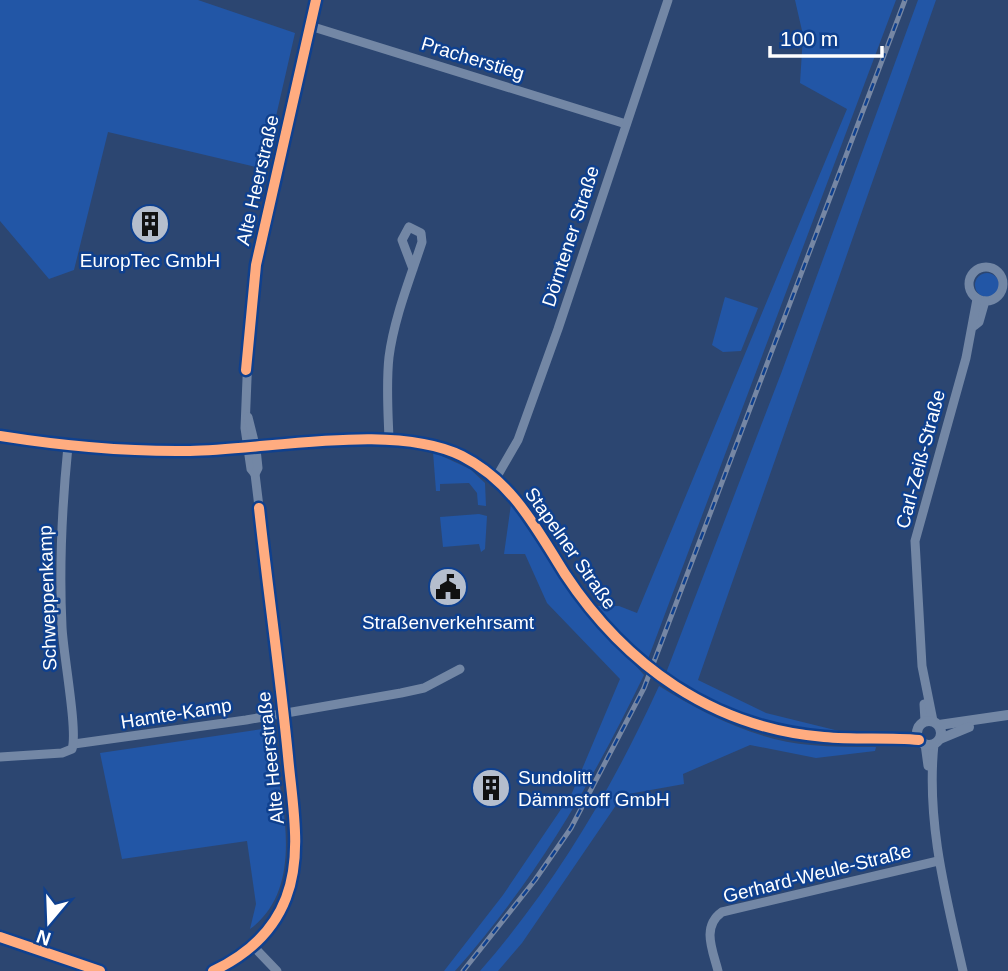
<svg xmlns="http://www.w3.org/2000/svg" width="1008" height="971" viewBox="0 0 1008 971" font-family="Helvetica,sans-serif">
<rect width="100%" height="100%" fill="#2c4671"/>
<g fill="#2256a6">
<polygon points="0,0 198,0 295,33 264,169 108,132 74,270 49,279 0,221"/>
<polygon points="795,0 896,0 648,659 614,630 595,606 619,606 637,613 847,109 800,83 803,35"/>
<path d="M918,0H936L698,680L766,713L843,732C779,728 718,712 666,673L782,371Z"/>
<circle cx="987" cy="285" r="12"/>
<polygon points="725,297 758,308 741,351 723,352 712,345"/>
<polygon points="433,452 470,469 485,483 486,506 478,505 477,493 469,483 440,484 440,491 436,491"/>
<path d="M511,504L571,593L644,675C590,786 537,878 455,971H444L503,895L572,793L620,679L547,603L525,554H504Z"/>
<polygon points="479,514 487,516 485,549 481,552 479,544 443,547 440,517"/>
<path d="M659,686C703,714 758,741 811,745C832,747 854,747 876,747L875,751L816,758L750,745L683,774L684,784L623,795L522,943L498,971H480C555,885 612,789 659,686Z"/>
<path d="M269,728C279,789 310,885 250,929L256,904L247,841L122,859L100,753Z"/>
</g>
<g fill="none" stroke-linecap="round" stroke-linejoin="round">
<g stroke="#7387a5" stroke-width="9">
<polyline points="310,26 626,124"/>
<circle cx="986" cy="284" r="17"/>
<polyline points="974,326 979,322 985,301"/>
<path d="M389,439C388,411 386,384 389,357C394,318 410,279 422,242L421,233L409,227L402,240L413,269"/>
<polyline points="255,474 251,469 245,428 250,305 264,224 316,0"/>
<polyline points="496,478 518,440 558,329 668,0"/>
<polyline points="924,704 925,721"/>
<polyline points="933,721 922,666 915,541 966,358 977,299"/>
<polyline points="74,744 246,720 401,693 424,688 460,669"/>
<polyline points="925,744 928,766"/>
<path d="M934,744C926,822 946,896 963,971"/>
<path d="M0,757L62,753L72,749C78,731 63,653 62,627C59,566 62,506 68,446"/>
<polyline points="0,937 100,971"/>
<polyline points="253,946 277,971"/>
<path d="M213,971C245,956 273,932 286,897C307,843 287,744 280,686C272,615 264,545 255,474L258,468L256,449L248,417"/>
<path d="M718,971C713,951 701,927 722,912L938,861"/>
</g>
<g stroke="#7387a5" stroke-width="10">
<path d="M0,436C63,446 127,452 191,451C287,450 416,413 496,478C533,508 551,556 579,594C595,617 615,638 635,658"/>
<path d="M676,689C724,715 773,734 828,738C858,740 889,737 919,740"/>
<circle cx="929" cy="733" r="12"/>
<polyline points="939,725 1008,715"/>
<polyline points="940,739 969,727"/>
</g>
<defs>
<polyline id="rail" points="463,971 535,880 571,828 644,688 905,0"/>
</defs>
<use href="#rail" stroke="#7687a4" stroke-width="5"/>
<use href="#rail" stroke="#0f408e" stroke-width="2.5" stroke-dasharray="8" stroke-linecap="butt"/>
<polyline stroke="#7387a5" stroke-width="10" points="635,658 676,689"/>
<defs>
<g id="cycleway">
<polyline points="246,370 256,265 316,0"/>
<path d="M0,436C63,446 126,452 190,451C269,450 393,422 462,456C513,482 536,528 565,574C625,665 713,728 824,737C856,740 887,737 919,740"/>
<polyline points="0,937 100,971"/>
<path d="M213,971C245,956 273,932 286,898C303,854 292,802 288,756C280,673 268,591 259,508"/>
</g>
</defs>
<use href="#cycleway" stroke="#0f408e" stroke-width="15"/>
<use href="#cycleway" stroke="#ffac80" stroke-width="10"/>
</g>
<defs>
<symbol id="building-disc" viewBox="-11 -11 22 22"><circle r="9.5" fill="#b5becd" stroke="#0f408e"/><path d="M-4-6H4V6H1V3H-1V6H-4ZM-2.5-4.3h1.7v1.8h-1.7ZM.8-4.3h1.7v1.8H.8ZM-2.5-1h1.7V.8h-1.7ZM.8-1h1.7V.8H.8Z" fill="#111"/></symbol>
<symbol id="civic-disc" viewBox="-11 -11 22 22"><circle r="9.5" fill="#b5becd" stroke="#0f408e"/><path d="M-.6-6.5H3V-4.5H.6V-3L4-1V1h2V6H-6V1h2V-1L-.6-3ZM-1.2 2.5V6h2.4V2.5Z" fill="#111"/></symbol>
</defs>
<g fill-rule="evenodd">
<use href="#building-disc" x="128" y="202" width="44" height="44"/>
<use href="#civic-disc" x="426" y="565" width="44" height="44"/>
<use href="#building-disc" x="469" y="766" width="44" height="44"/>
</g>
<g text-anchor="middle" stroke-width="5" stroke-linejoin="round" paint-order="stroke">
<g font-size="19" fill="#fff" stroke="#0f408e">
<text transform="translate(473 58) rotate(17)" y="7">Pracherstieg</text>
<text transform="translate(257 180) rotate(-77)" y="7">Alte Heerstraße</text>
<text transform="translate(570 236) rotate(-72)" y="7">Dörntener Straße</text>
<text transform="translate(920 459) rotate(-75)" y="7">Carl-Zeiß-Straße</text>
<text transform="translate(571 548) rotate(55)" y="7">Stapelner Straße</text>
<text transform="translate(47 598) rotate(-92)" y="7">Schweppenkamp</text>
<text transform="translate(176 713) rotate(-9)" y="7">Hamte-Kamp</text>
<text transform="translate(270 758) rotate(-96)" y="7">Alte Heerstraße</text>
<text transform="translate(817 873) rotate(-14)" y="7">Gerhard-Weule-Straße</text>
</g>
<g font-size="19" fill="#fff" stroke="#0f408e">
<text x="150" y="267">EuropTec GmbH</text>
<text x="448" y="629">Straßenverkehrsamt</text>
<text x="518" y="784" text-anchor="start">Sundolitt<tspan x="518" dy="22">Dämmstoff GmbH</tspan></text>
</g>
</g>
<g transform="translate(49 922) rotate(199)" stroke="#0f408e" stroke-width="5" paint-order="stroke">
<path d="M0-5L12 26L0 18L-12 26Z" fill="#ffffff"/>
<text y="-10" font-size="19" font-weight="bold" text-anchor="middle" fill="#ffffff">N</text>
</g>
<path d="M770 46v10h112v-10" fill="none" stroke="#ffffff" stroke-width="3.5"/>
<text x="780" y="46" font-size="21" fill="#ffffff" stroke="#0f408e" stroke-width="5" paint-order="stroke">100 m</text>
</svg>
